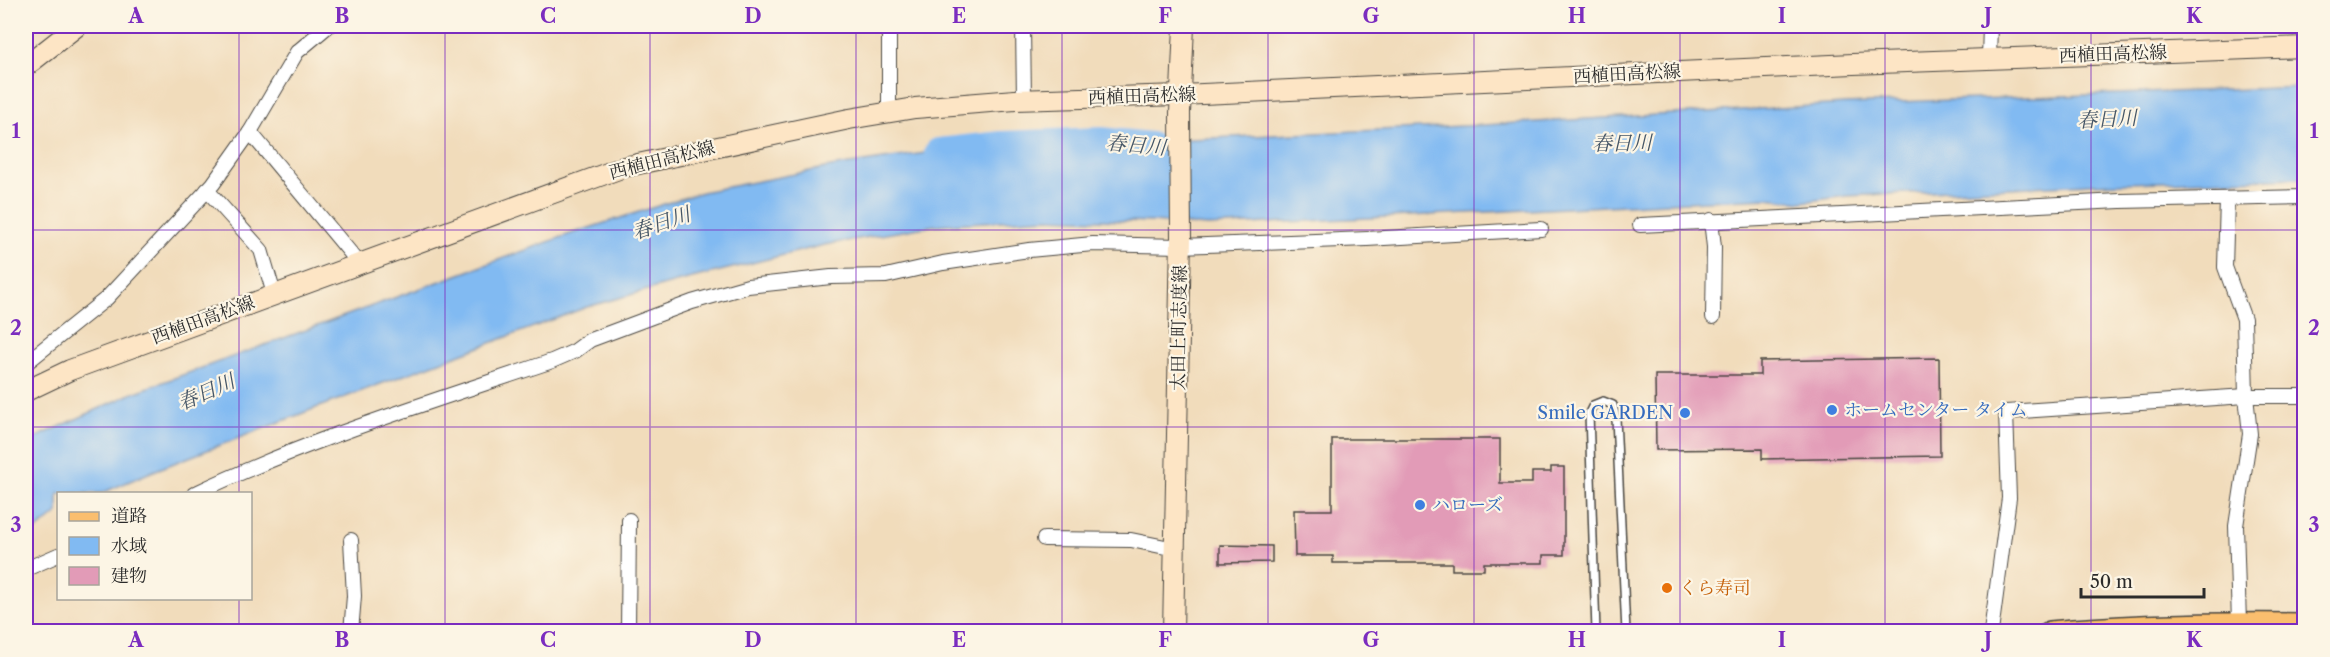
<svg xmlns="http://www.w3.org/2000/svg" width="2330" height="657" viewBox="0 0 2330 657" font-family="'Libre Caslon Text','Noto Serif JP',serif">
<rect width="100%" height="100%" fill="#fcf5e5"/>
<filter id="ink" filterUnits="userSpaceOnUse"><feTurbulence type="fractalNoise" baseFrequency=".0167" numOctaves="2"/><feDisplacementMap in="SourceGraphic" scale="12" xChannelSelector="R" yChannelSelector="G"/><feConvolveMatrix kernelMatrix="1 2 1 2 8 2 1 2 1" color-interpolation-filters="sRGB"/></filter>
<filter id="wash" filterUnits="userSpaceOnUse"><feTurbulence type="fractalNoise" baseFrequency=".008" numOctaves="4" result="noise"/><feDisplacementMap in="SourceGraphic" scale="24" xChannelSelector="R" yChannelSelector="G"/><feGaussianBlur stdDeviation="1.35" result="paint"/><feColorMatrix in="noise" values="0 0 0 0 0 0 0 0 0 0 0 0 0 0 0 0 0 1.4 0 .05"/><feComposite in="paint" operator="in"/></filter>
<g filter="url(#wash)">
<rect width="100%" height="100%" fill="#f1dcbb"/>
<polygon fill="#81baf2" stroke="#56728e" stroke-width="1.5" points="2304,87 2304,178 2090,184 1847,196 1802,202 1767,198 1208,226 1152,222 1047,218 936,225 824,245 676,282 587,307 316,408 151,472 102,493 58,494 58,513 26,538 26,442 133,393 570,234 702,192 836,166 939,151 1484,125 1845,104"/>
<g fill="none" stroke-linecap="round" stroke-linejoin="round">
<polyline stroke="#81baf2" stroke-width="30" points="939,153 1002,146 1101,142 1151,147"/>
</g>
<g id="blocks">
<g fill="#e29bb7">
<polygon points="1939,358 1940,456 1762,459 1762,449 1656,450 1655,375 1760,375 1760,361"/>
<polygon points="1332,439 1500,439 1500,483 1532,483 1532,472 1551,472 1551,467 1564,467 1564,555 1543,555 1543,563 1484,563 1484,570 1452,570 1452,563 1333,563 1333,556 1295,556 1294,510 1332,510"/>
<polygon points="1220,545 1272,546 1272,562 1220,563"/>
</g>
</g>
</g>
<g filter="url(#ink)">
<use href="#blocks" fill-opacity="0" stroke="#494641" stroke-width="1.5"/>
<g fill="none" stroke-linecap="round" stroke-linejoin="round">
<defs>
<polyline id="lane" points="1596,632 1589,413 1593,405 1603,401 1613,405 1616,418 1626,632"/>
<g id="street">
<polyline points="889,26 889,112"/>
<polyline points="1023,26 1024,100"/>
<polyline points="1989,58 1990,26"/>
<polyline points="250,132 359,263"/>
<polyline points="207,190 261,250 274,294"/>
<polyline points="2227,200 2225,267 2244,319 2246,396 2250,434 2236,526 2239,623"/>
<polyline points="1711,220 1714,247 1713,317"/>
<polyline points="1640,225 2120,201 2304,197"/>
<polyline points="26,363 107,298 213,184 250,132 297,52 328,26"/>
<path d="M194,494C309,439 431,402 552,361L575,351L590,340L692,302L748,286L831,277L886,276L943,263L1029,250L1093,244L1180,246L1367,239L1541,229"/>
<polyline points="1044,539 1131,540 1175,549"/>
<polyline points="26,569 58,555"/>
<polyline points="351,632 354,596 351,540"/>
<polyline points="628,632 629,520"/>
<polyline points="1991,632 2009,498 2006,412 2246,396 2304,396"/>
</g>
<g id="secondary">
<polyline points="26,66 77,26"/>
<polyline points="26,391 70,370 624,167 849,119 915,108 1015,100 1181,95 1853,64 2304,47"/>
<polyline points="1173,632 1181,237 1180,113 1184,26"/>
</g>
<path id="primary" d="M2050,632C2135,624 2219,623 2304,624"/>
</defs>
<use href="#lane" stroke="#494641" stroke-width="10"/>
<use href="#street" stroke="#494641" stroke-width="16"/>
<use href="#secondary" stroke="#494641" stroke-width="22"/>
<use href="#primary" stroke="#494641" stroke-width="24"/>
<use href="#lane" stroke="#fff" stroke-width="7"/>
<use href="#street" stroke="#fff" stroke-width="14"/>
<use href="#secondary" stroke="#fde5c5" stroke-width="20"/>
<use href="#primary" stroke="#fabe6e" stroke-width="21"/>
</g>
</g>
<path fill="none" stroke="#7b2cbf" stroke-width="1.5" stroke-opacity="0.55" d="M239,26V494M445,26V632M650,26V632M856,26V632M1062,26V632M1268,26V632M1474,26V632M1680,26V632M1885,26V632M2091,26V632M26,230H2304M26,427H2304M239,598V632"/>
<g fill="#3f7fe0" stroke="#fcf5e5" stroke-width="2">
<circle cx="1832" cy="410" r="6"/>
<circle cx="1685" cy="413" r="6"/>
<circle cx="1420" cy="505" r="6"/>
</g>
<circle fill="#e8710a" stroke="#fcf5e5" stroke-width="2" cx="1667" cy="588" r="6"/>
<g text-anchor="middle" stroke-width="4.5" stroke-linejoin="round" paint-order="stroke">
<g font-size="18" fill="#2b2b2b" stroke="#fcf5e5">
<text transform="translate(2113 54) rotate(-2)" y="6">西植田高松線</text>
<text transform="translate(1627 74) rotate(-3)" y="6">西植田高松線</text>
<text transform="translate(1142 96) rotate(-2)" y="6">西植田高松線</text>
<text transform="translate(662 160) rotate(-14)" y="6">西植田高松線</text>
<text transform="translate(203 320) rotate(-20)" y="6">西植田高松線</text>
<text transform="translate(1179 328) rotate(-89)" y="6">太田上町志度線</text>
</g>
<g font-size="18" fill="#366cbe" stroke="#fcf5e5" text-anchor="start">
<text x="1844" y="416">ホームセンター タイム</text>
<text x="1673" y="419" text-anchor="end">Smile GARDEN</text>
<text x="1432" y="511">ハローズ</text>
</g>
<g font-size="18" fill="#c56008" stroke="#fcf5e5" text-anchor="start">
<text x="1679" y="594">くら寿司</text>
</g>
<g font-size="20" font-style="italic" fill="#455667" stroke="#fcf5e5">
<text transform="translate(2107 119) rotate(-3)" y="7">春日川</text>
<text transform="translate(1622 143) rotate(-1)" y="7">春日川</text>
<text transform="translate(1136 145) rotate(5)" y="7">春日川</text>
<text transform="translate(661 223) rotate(-19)" y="7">春日川</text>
<text transform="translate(206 392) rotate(-24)" y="7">春日川</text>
</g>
</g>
<rect width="2330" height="657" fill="none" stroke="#fcf5e5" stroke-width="66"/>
<rect x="57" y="492" width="195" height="108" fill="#fcf5e5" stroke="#a8a49b" stroke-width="1.5"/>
<rect x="69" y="512" width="30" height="9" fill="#fabe6e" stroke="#a8a49b" stroke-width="1.5"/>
<text x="111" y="522" font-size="18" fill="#2b2b2b">道路</text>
<rect x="69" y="537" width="30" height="18" fill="#81baf2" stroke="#a8a49b" stroke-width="1.5"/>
<text x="111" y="552" font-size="18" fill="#2b2b2b">水域</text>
<rect x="69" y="567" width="30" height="18" fill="#e29bb7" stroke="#a8a49b" stroke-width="1.5"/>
<text x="111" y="582" font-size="18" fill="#2b2b2b">建物</text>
<path d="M2081 588v9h123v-9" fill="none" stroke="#2b2b2b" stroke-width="3"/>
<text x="2090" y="588" font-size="18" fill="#2b2b2b" stroke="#fcf5e5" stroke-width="4.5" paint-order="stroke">50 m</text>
<rect x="33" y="33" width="2264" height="591" fill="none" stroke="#7b2cbf" stroke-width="2"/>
<g font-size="20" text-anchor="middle" font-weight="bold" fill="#7b2cbf">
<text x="136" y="23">A</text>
<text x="342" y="23">B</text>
<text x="548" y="23">C</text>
<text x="753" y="23">D</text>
<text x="959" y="23">E</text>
<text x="1165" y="23">F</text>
<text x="1371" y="23">G</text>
<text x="1577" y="23">H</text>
<text x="1782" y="23">I</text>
<text x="1988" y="23">J</text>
<text x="2194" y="23">K</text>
<text x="16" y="138">1</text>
<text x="2314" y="138">1</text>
<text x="16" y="335">2</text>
<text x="2314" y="335">2</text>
<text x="16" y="532">3</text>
<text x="2314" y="532">3</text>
<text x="136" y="647">A</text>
<text x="342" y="647">B</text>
<text x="548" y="647">C</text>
<text x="753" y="647">D</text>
<text x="959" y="647">E</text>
<text x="1165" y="647">F</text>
<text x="1371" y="647">G</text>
<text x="1577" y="647">H</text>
<text x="1782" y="647">I</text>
<text x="1988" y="647">J</text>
<text x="2194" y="647">K</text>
</g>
</svg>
